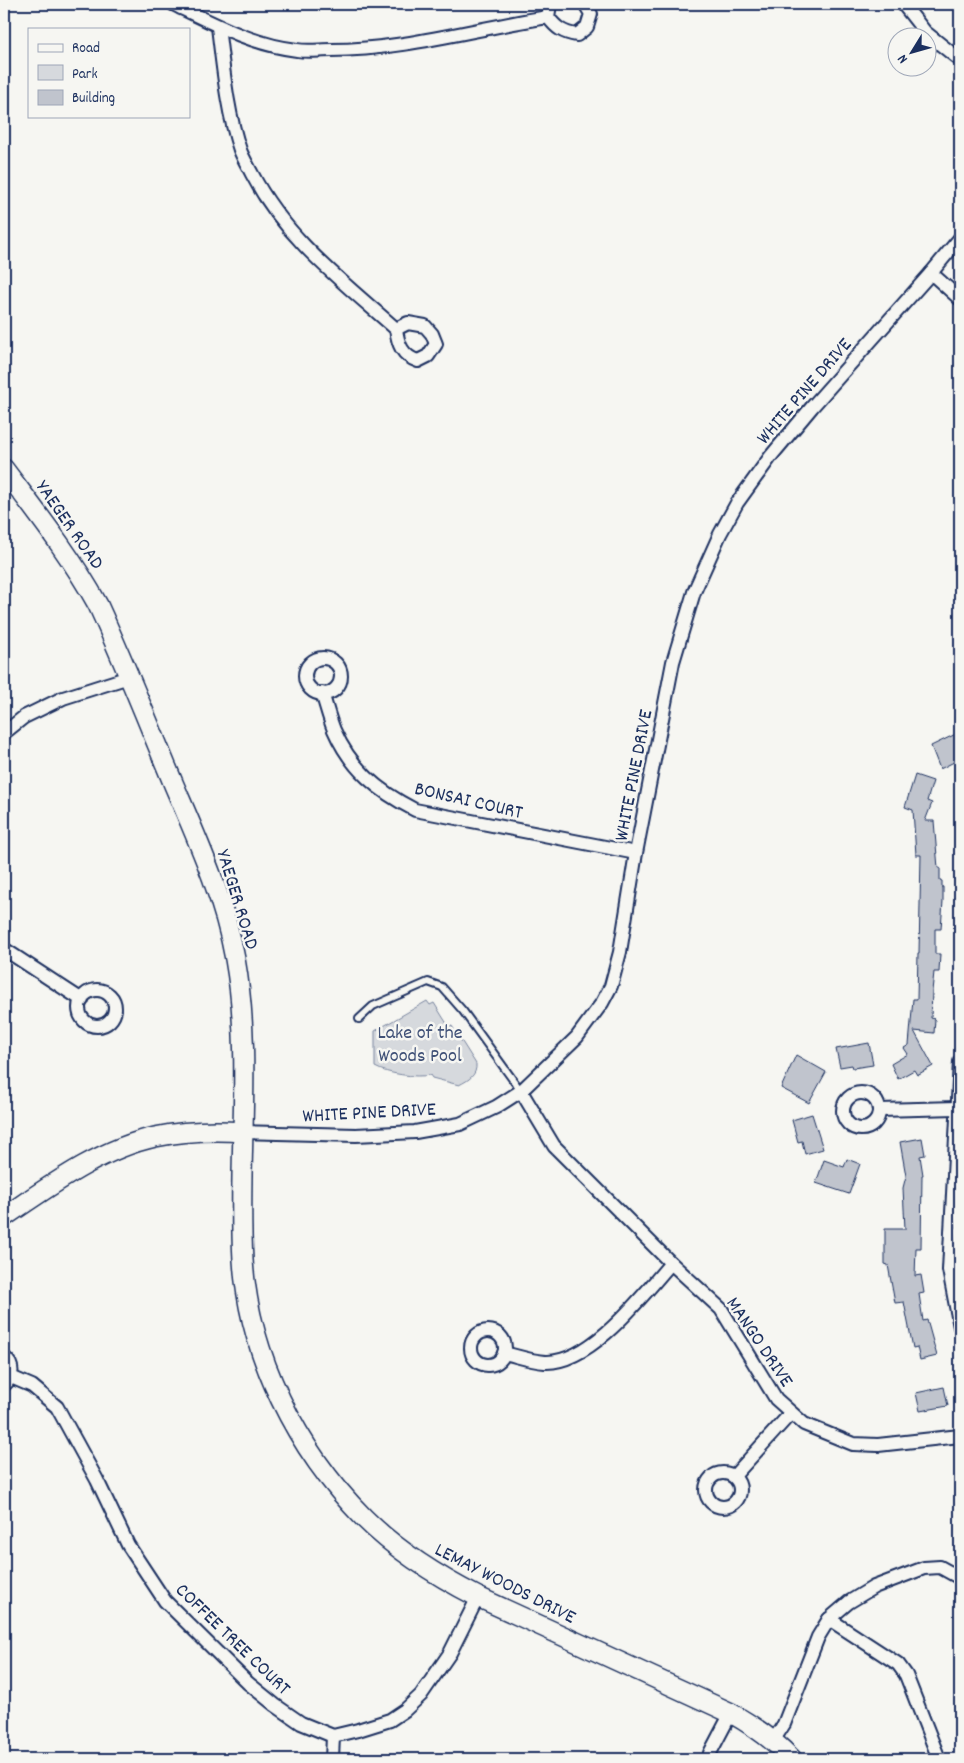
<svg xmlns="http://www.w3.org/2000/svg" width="964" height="1763" viewBox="0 0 964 1763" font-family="Dekko,sans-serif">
<rect width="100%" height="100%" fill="#f6f6f2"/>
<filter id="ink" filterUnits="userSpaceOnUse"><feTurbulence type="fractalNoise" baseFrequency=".02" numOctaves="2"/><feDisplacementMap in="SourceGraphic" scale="10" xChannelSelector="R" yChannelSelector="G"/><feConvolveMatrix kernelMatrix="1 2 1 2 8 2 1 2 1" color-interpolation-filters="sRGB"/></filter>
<g filter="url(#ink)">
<path fill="#d6d9dd" stroke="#78849e" d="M427,1001L430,1005L434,1003L449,1027L452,1026L476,1064C477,1075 469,1080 459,1085L432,1078L430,1075C416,1078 387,1074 375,1067V1031Z"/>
<g fill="#c0c4cd" stroke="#1b2f5e">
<polygon points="960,732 960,759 940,769 931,746"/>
<polygon points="915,775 933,781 927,801 932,803 925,821 934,821 938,868 940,868 940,880 942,881 942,887 943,887 943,901 941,929 935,929 935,954 940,954 939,972 934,972 932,991 931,1018 935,1019 934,1033 914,1031 933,1066 917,1075 914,1070 898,1079 891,1064 908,1054 904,1048 909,1045 913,999 917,999 918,953 919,953 921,855 916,855 913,810 905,807"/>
<polygon points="869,1043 873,1065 853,1068 852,1065 840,1067 836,1049"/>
<polygon points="796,1055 826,1072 809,1103 781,1088"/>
<polygon points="812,1114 823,1149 805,1154 802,1141 798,1142 792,1120"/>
<polygon points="922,1138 925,1155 920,1156 923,1175 922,1175 921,1248 916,1248 915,1276 921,1275 924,1293 919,1294 923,1321 927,1320 937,1356 920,1360 917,1347 913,1348 904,1302 895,1303 888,1265 885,1264 885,1229 905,1229 903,1188 906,1176 900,1142"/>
<polygon points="847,1159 860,1164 849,1194 816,1183 824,1160 844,1167"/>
<polygon points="944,1387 948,1406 920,1411 916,1393"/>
</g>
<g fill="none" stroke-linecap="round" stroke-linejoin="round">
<defs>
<polyline id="lane" points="359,1019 373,1006 428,982 442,987 463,1011 521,1091"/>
<g id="street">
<path d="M173,4C212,23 253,45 297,50C308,52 320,50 331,50C404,50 476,28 548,17"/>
<path d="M550,4L548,17C556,28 563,33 577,35L587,27L591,14L585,4"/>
<polyline points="903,4 925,32 960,60"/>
<path d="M218,27C223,66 227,112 240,150C243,158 248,166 252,174C285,238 343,282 396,329C398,344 402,356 418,361L428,356L436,344L432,334L425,326L408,323L396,329"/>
<polyline points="931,273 960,299"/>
<circle cx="323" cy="676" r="18"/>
<path d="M322,693C326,705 329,718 334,730C351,769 378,791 415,810L636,853"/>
<polyline points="4,733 24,717 63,698 129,677"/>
<polyline points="4,949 82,1000"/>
<circle cx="97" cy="1008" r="18"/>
<polyline points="960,1061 949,1270 960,1327"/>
<polyline points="521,1091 554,1146 671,1263 721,1309 776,1399 804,1424 853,1444 878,1445 960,1436"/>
<circle cx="861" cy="1111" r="18"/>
<polyline points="879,1110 957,1108"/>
<polyline points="243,1132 356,1135 415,1132 460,1124 496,1107 521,1091 577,1037 602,1003 611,986 620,952 636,853 673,662 694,592 720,534 737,503 771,456 812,407 931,273 960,238"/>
<circle cx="488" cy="1348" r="17"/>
<path d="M504,1353C517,1356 531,1361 545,1362C591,1364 643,1295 671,1263"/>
<path d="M4,1357C14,1365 14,1377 4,1385"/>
<polyline points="11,1377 32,1386 57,1407 97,1480 128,1545 165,1601 248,1683 275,1705 301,1723 333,1736 358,1730 390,1720 405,1710 421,1695 450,1653 478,1597"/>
<circle cx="723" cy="1490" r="17"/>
<polyline points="734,1476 791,1413"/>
<polyline points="829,1619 898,1664 906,1675 939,1759"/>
<polyline points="773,1741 784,1724 818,1637 829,1619 849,1602 874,1587 924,1568 940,1567 960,1578"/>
<polyline points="332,1759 333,1736"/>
<polyline points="709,1759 710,1753 731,1713"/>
</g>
<g id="secondary">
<path d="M4,469C37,513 71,556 98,605C125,664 149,725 174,785C198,841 224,898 235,959C253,1058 237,1160 243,1260C249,1356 297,1450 364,1518C397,1551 437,1576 478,1597L731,1713C754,1726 774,1740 792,1759"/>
<path d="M4,1217C50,1186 100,1149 155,1137C184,1131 213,1130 243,1132"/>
</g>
</defs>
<use href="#lane" stroke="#1b2f5e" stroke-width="10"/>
<use href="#street" stroke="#1b2f5e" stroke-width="16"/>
<use href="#secondary" stroke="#1b2f5e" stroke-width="22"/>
<use href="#lane" stroke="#f6f6f2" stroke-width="6"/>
<use href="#street" stroke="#f6f6f2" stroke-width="12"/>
<use href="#secondary" stroke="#f6f6f2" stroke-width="19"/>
</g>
</g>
<g text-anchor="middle" stroke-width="5" stroke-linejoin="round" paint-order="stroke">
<g font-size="20" fill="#1b2f5e" stroke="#f6f6f2">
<text transform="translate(803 390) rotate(-49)" y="7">WHITE PINE DRIVE</text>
<text transform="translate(71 524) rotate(55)" y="7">YAEGER ROAD</text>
<text transform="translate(632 775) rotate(-79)" y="7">WHITE PINE DRIVE</text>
<text transform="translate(469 799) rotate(13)" y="7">BONSAI COURT</text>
<text transform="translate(239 899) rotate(73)" y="7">YAEGER ROAD</text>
<text transform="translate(369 1111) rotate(-3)" y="7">WHITE PINE DRIVE</text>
<text transform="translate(761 1341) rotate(56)" y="7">MANGO DRIVE</text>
<text transform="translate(506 1582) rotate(27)" y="7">LEMAY WOODS DRIVE</text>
<text transform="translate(234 1638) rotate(44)" y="7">COFFEE TREE COURT</text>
</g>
<g font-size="20" fill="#405177" stroke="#f6f6f2">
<text x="420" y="1038">Lake of the<tspan x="420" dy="23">Woods Pool</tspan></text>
</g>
</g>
<rect width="964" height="1763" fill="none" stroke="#f6f6f2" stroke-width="20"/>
<rect x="10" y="10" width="944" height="1743" fill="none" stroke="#1b2f5e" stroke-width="2" filter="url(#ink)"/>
<rect x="28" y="28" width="162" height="90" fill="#f6f6f2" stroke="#9ea6b7"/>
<rect x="38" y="44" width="25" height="8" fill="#f6f6f2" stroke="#9ea6b7"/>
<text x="72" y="52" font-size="15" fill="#1b2f5e">Road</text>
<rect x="38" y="65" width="25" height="15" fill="#d6d9dd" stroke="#9ea6b7"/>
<text x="72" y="78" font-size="15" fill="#1b2f5e">Park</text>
<rect x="38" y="90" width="25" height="15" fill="#c0c4cd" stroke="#9ea6b7"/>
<text x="72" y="102" font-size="15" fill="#1b2f5e">Building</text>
<g transform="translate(912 52) rotate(233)"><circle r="24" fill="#f6f6f2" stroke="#9ea6b7"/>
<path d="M0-4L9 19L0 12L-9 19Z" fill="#1b2f5e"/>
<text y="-8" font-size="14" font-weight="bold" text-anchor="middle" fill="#1b2f5e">N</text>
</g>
</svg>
